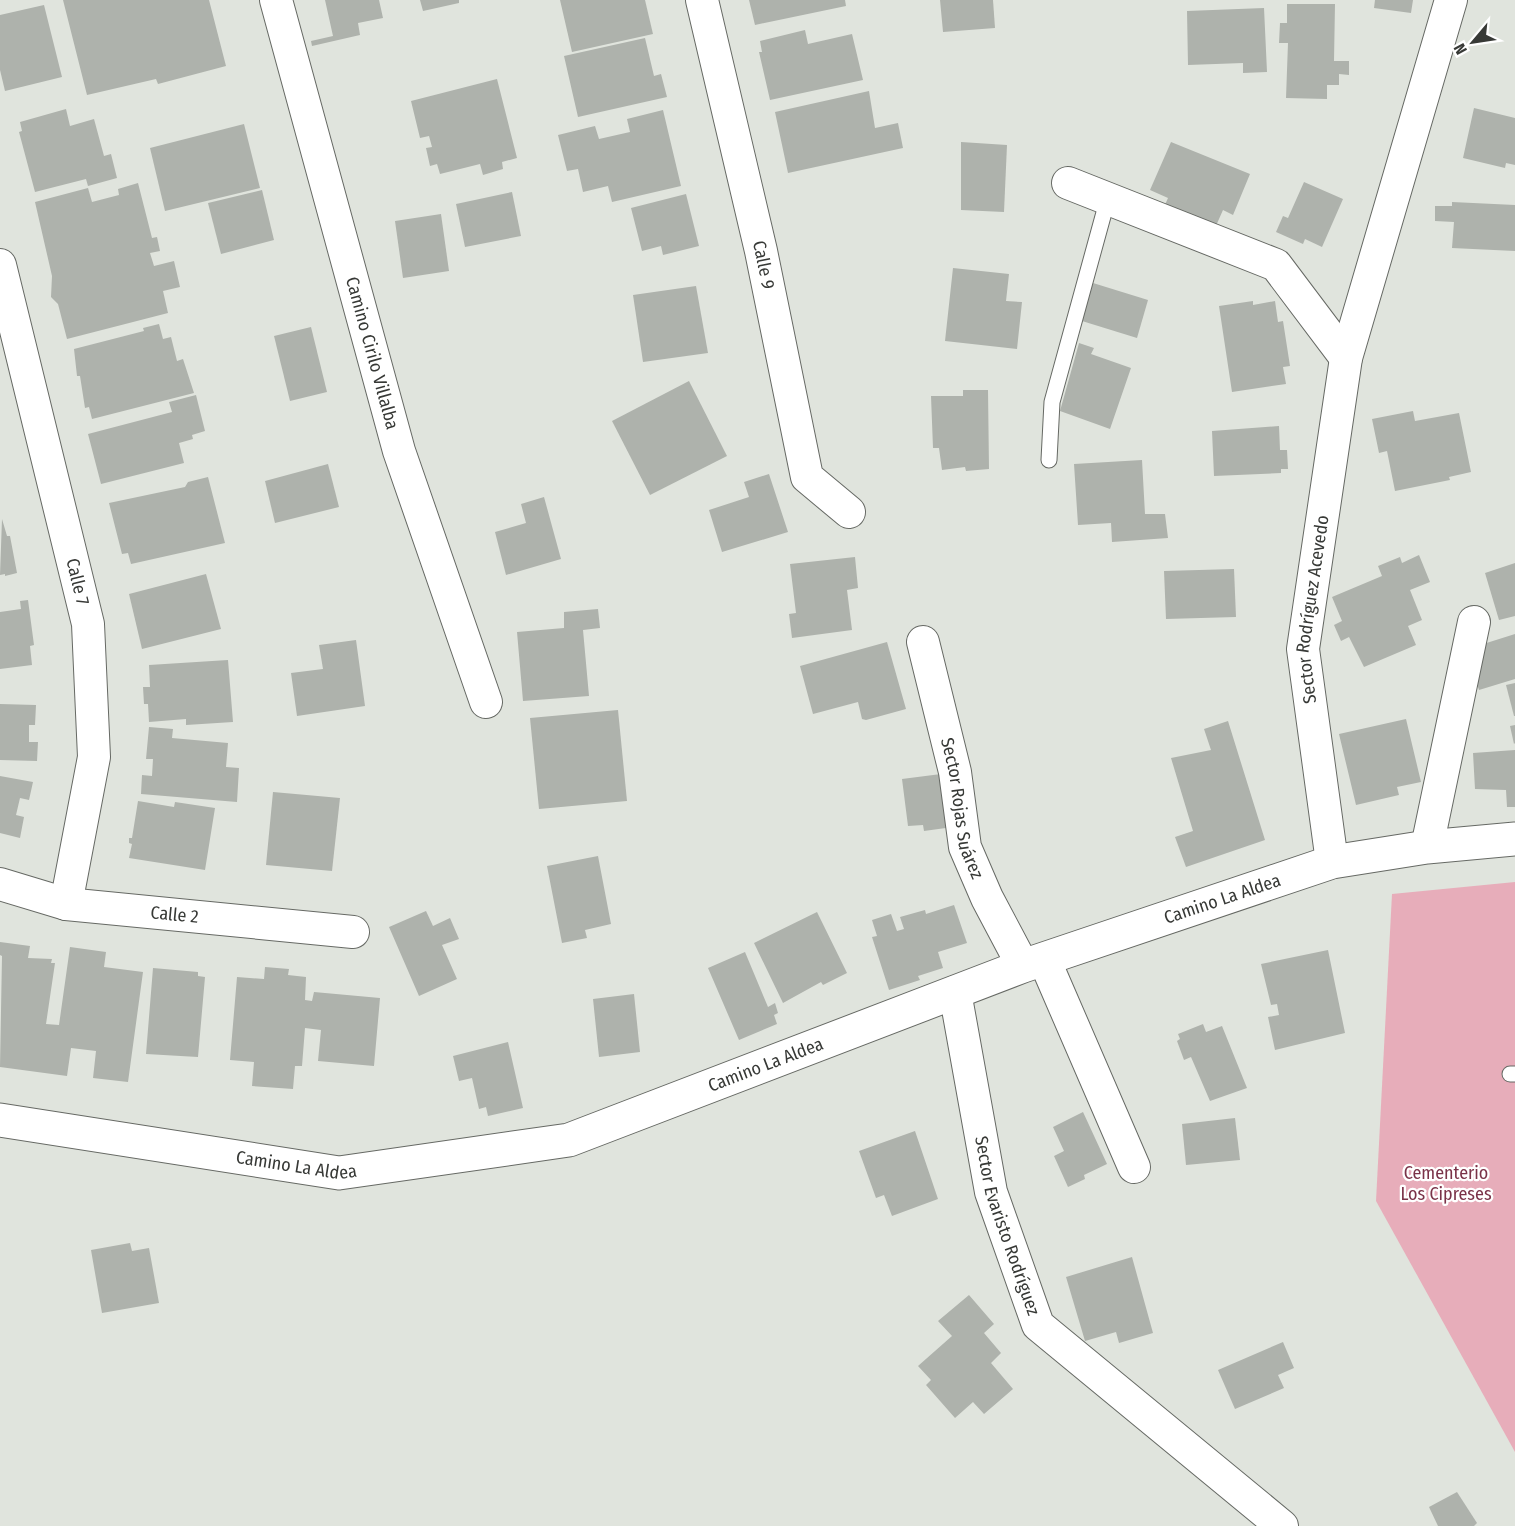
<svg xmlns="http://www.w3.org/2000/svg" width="1515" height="1526" viewBox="0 0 1515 1526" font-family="'Fira Sans Condensed',sans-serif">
<rect width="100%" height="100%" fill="#e0e4dd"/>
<polygon fill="#e7adba" points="1515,882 1515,1452 1376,1201 1392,894"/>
<g fill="#aeb2ac">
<polygon points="63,0 209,0 226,66 158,84 156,79 87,95"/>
<polygon points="325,0 379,0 383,18 358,23 360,35 312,46 311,41 333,36"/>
<polygon points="420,0 459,0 459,3 423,11"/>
<polygon points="560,0 645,0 653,34 572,52"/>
<polygon points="749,0 845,0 846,6 755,25"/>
<polygon points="940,0 993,0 995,28 943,32"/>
<polygon points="1375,0 1413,0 1411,13 1374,8"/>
<polygon points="1287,4 1335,4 1334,61 1349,61 1349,75 1339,74 1339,85 1327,85 1327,99 1286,98 1288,43 1279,43 1280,23 1287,23"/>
<polygon points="44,5 62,77 5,91 0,70 0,15"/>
<polygon points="1264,8 1267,72 1243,73 1243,63 1188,65 1187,11"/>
<polygon points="805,30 808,44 852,34 863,80 770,100 759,52 762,52 760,41"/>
<polygon points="645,38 654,76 661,74 667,97 578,117 564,56"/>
<polygon points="497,79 517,158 502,162 503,169 483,175 480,164 440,174 437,164 430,166 426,148 432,147 429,136 420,138 411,101"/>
<polygon points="869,91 875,128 898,123 903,148 788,173 775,112"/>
<polygon points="1474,108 1515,118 1515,165 1506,163 1505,168 1463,158"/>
<polygon points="66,109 70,126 94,119 104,156 111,154 117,178 88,186 86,179 35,192 19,132 22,131 20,122"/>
<polygon points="663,110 681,186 612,202 608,186 583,192 578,169 567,171 558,135 595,126 599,139 630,132 627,119"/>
<polygon points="244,124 260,188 165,211 150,148"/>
<polygon points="961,142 1007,145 1004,212 961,210"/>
<polygon points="1171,142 1250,174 1233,215 1223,210 1215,228 1164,207 1168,198 1150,190"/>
<polygon points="1304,182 1343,199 1322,247 1305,239 1303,244 1276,232 1283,216 1288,218"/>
<polygon points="138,183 152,238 157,237 160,251 150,253 154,266 174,261 180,287 163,291 168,313 67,339 58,304 51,297 52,276 35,202 88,188 92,202 119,195 118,189"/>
<polygon points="262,190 274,240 221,254 208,203"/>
<polygon points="512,192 521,236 465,247 456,204"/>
<polygon points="686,194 699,246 663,255 661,246 642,251 631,208"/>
<polygon points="1452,202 1515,205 1515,251 1452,248 1454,222 1435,221 1435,206 1452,206"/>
<polygon points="441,214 449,271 403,278 395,221"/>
<polygon points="953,268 1009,274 1006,301 1022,302 1017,349 945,341"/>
<polygon points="1093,283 1148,300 1137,338 1082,321"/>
<polygon points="696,286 708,353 643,362 633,295"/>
<polygon points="1253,301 1253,305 1275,301 1278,322 1283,321 1290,366 1283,367 1286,384 1232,392 1219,306"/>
<polygon points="159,324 163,339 171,337 177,361 183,359 194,393 92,419 89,407 85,408 80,376 77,376 74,349 144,331 143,328"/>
<polygon points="311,327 327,392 290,401 274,336"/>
<polygon points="1079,343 1094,348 1091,354 1131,368 1110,429 1060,411"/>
<polygon points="689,381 727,456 650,495 612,421"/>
<polygon points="963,390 988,390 989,469 966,471 965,467 942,470 939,448 933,448 931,396 963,396"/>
<polygon points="196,395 205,431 192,435 193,439 179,443 184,463 101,484 88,434 172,412 169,402"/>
<polygon points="1413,411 1415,421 1459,413 1471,472 1449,477 1450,480 1395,491 1387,451 1379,453 1372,419"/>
<polygon points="1279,426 1280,450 1287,450 1288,469 1281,469 1281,473 1214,476 1212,431"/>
<polygon points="1142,460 1145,514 1165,514 1168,538 1112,542 1111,523 1078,525 1074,464"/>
<polygon points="328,464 339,507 275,523 265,481"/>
<polygon points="769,474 788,532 722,552 709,510 749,497 744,482"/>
<polygon points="208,477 225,543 131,564 128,553 122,554 109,503 185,487 188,482"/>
<polygon points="544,497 561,559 506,575 495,532 526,523 521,504"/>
<polygon points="2,519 7,536 10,536 17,573 5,576 5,574 0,575"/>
<polygon points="1419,555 1430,582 1410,590 1422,620 1408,626 1416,645 1364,667 1349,637 1341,641 1334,625 1342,621 1332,597 1382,576 1378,566 1400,557 1402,563"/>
<polygon points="855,557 858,588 847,590 852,630 792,638 789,614 796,613 790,564"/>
<polygon points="1515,563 1515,616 1499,620 1485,573"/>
<polygon points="1234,569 1236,617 1166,619 1164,571"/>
<polygon points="206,574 221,629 142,649 129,594"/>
<polygon points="28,600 34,645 30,646 32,665 0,669 0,612 21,609 20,601"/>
<polygon points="598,609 600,628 583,630 589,696 523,701 517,632 564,628 564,612"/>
<polygon points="1515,634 1515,679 1479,690 1471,666 1482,663 1477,646"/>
<polygon points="356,640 365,706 297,716 291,673 323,669 319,645"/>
<polygon points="887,642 906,709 866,720 862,719 858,702 813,714 800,666"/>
<polygon points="228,660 233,722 186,725 186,719 149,722 148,704 144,704 143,687 150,687 149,665"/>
<polygon points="1515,683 1515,716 1514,716 1506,685"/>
<polygon points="0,704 36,705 35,725 29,725 29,742 38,742 37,761 0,760"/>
<polygon points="618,710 627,801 539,809 530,718"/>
<polygon points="1406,719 1421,782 1397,787 1399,795 1356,805 1339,734"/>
<polygon points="1228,721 1265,840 1186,867 1175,837 1193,831 1171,758 1211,750 1204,729"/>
<polygon points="1515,725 1515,743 1514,744 1510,726"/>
<polygon points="149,727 173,729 172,738 228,743 226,767 239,768 237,802 141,794 142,775 152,776 153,759 146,759"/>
<polygon points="1515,750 1515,807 1507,807 1506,790 1475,789 1473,753"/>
<polygon points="941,774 953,827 924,831 923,825 908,826 902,779"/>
<polygon points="0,776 33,782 29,800 20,798 16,815 24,817 20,838 0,833"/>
<polygon points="273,792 340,798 332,871 266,865"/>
<polygon points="138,801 174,807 175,802 215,808 205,870 129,858 132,844 129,843 129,838 132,838"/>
<polygon points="598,856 611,924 585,930 587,938 562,943 547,866"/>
<polygon points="954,905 967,943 938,952 943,968 918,976 920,980 889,990 872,937 877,936 872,920 891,914 897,931 904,929 900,917 925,910 926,914"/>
<polygon points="426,911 433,926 450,918 459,939 442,945 457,979 419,996 389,927"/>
<polygon points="817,912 847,973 823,985 821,982 783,1003 754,943"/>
<polygon points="0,942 30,946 28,958 52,959 51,963 55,963 46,1024 59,1025 70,947 106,952 104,967 143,972 128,1082 93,1078 96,1051 71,1048 67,1076 0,1067 2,956 0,955"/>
<polygon points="1328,950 1345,1033 1275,1050 1268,1017 1279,1015 1277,1004 1271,1005 1261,964"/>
<polygon points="745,952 768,1007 775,1003 778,1013 774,1015 777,1024 739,1040 708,968"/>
<polygon points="265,967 289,969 288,975 306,977 305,1000 312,1001 314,992 380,998 374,1066 318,1061 321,1030 305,1028 302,1066 295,1066 293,1089 252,1086 254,1062 230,1060 237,977 264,979"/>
<polygon points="153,968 198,972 198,976 205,977 198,1057 146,1054"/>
<polygon points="634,994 640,1052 599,1057 593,999"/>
<polygon points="1203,1024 1206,1032 1222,1026 1247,1088 1210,1101 1191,1057 1184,1060 1177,1041 1180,1039 1178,1034"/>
<polygon points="508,1042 523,1108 488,1116 486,1107 479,1109 472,1078 459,1081 453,1056"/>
<polygon points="1083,1112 1107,1164 1084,1175 1085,1179 1068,1187 1054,1156 1064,1151 1053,1127"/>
<polygon points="1235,1118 1240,1160 1186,1165 1182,1124"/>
<polygon points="915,1131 938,1199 892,1216 884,1195 876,1198 859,1151"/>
<polygon points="130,1243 132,1251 149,1248 159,1303 102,1313 91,1250"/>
<polygon points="1132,1257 1153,1333 1119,1343 1116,1332 1085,1341 1066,1277"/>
<polygon points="969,1295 994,1324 984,1333 1001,1353 991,1363 1013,1389 984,1414 973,1402 955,1418 926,1385 931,1380 918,1366 952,1336 938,1321"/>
<polygon points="1283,1342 1294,1368 1278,1375 1284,1388 1235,1409 1218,1370"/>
<polygon points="1457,1492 1477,1523 1474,1526 1438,1526 1429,1507"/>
</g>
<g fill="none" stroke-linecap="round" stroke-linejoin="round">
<defs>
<g id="service">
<polyline points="1049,460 1052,402 1108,198"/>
<polyline points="1510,1074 1515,1074"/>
</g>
<g id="minor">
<path id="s1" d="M276,0L399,451L486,702"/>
<path id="s2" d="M702,0L761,251L807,477L849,512"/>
<polyline points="1068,183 1276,265 1346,358"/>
<path id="s3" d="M0,265L88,624L94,757L66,904"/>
<path id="s4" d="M923,642L955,772L965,847L987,898L1023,966"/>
<polyline points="1427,847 1474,622"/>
<path id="s5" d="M1332,862L1303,649L1346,358L1451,0"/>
<path id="s6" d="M0,884L66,904L353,932"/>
<polyline points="1044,959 1134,1167"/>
<path id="s7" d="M955,992L991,1192L1038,1325L1282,1526"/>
</g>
<g id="tertiary">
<path id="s8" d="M0,1120L339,1173L569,1140L1023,966L1332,862L1427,847L1515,839"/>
</g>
</defs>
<use href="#service" stroke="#666964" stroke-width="17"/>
<use href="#minor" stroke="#666964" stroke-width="34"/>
<use href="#tertiary" stroke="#666964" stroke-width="35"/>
<use href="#service" stroke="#fff" stroke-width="15"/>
<use href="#minor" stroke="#fff" stroke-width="32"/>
<use href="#tertiary" stroke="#fff" stroke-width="33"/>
</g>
<g text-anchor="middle" stroke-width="4.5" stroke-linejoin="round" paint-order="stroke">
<g font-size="18" fill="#373936" stroke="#fff">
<text dy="6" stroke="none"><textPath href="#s2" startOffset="272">Calle 9</textPath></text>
<text dy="6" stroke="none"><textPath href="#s1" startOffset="366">Camino Cirilo Villalba</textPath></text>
<text dy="6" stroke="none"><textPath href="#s3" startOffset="326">Calle 7</textPath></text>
<text dy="6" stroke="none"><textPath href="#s5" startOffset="255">Sector Rodríguez Acevedo</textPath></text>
<text dy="6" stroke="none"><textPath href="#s4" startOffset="171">Sector Rojas Suárez</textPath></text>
<text dy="6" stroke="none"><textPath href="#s8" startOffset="1272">Camino La Aldea</textPath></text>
<text dy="6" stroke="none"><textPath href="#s6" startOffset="178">Calle 2</textPath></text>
<text dy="6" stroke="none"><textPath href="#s8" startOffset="786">Camino La Aldea</textPath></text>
<text dy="6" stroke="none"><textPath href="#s8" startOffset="300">Camino La Aldea</textPath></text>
<text dy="6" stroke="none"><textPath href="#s7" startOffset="240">Sector Evaristo Rodríguez</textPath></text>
</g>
<g font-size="18" fill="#7a3248" stroke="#fff">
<text x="1446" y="1179">Cementerio<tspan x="1446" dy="21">Los Cipreses</tspan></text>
</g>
</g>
<g transform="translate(1473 42) rotate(241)" stroke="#ffffff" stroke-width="4.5" paint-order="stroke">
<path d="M0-4.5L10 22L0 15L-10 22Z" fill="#373936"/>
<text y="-9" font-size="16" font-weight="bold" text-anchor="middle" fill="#373936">N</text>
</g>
</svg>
